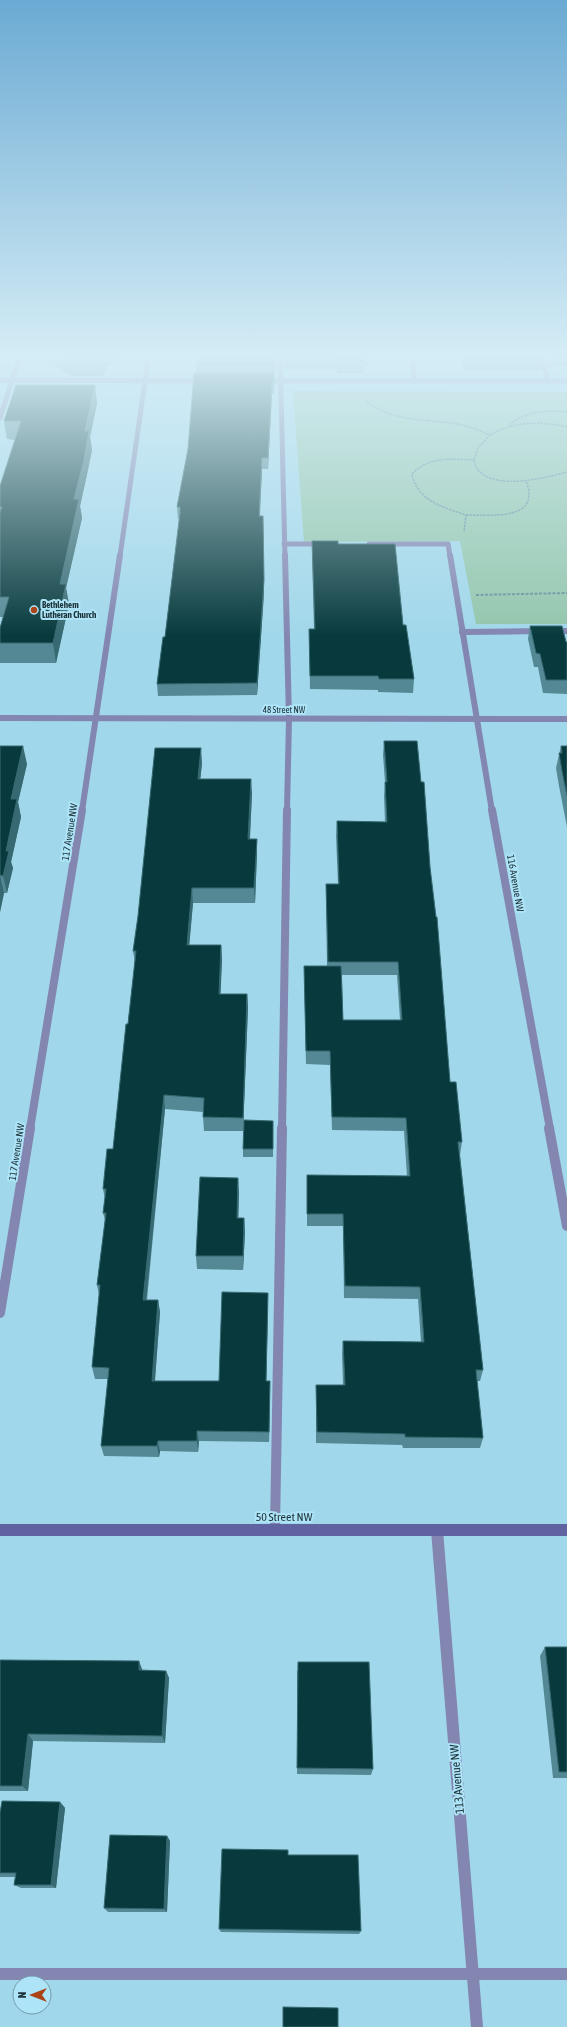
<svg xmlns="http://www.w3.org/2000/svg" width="567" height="2027" viewBox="0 0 567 2027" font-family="'Asap Condensed',sans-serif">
<rect width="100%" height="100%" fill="#a1d7ea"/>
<polygon fill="#8ecce2" points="0,353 15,353 9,372 0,372"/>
<polygon fill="#93c6ab" points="293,391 567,392 567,624 476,624 460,541 304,542"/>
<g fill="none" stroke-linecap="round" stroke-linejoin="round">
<g stroke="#68919f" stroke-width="1.5" stroke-dasharray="2.5 1" stroke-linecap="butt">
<path d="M366,401C391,421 421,419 452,423C465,425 478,430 490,435L478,448L474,460C451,459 429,456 412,474C417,501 443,507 466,515L464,532"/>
<path d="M509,425C526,411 546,410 567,412"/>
<path d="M490,435C515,421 540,421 567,427"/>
<path d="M474,460C475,464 476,469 479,471C497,490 545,478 567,472"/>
<path d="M466,515C491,515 542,521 526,481"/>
</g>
<polyline stroke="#68919f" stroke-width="2" stroke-dasharray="3 1.5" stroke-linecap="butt" points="476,595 567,593"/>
<g stroke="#8386b1" stroke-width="5">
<polyline points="280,353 285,556"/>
<polyline points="540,353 548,381"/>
<polyline points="0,418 21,353"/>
<polyline points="284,544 323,544"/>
<polyline points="369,544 448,544"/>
</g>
<g stroke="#8386b1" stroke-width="6">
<polyline points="285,555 289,719 287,811"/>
<polyline points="553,631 567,631"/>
<polyline points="462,632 540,631"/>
</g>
<polyline stroke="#8386b1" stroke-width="8" points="282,1129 287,810"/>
<polyline stroke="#8386b1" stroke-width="10" points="275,1528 282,1128"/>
<g stroke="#8386b1" stroke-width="12">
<polyline points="275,1530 275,1527"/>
<polyline points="0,1974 567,1974"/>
</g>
<g stroke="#8386b1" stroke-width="5">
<polyline points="411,353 415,381"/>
<polyline points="0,380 203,381"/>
<polyline points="265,381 567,381"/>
<polyline points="448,544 450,556"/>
<polyline points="120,556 149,353"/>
</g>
<g stroke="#8386b1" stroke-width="6">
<polyline points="450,555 492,811"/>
<polyline points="0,718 567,719"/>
<polyline points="82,811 120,555"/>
</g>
<g stroke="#8386b1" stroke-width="8">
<polyline points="492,810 550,1129"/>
<polyline points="30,1129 82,810"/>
</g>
<g stroke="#8386b1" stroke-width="10">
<polyline points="549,1128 567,1226"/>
<polyline points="0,1313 30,1128"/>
</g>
<polyline stroke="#8386b1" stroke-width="12" points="437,1530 477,2027"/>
<polyline stroke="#6162a0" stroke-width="12" points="0,1530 567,1530"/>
</g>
<g fill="#548894" fill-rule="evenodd">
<polygon points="34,353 118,353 117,361 106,366 103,376 73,376 35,356"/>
<polygon points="276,353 276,369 275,369 274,394 272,394 268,469 262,469 260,516 264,593 257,695 158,696 157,684 165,637 179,519 178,519 177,507 188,449 196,373 196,366"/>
<polygon points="284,353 369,355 369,366 364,366 364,373 337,373 337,369 284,369"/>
<polygon points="460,353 540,353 542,361 541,370 464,370"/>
<polygon points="544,353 567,353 567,367 548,367"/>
<polygon points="95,385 97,403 90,437 92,450 86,479 80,506 82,518 66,588 69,604 56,663 0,663 0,628 3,617 0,617 0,486 15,440 7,439 4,421"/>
<polygon points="312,541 338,544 403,625 414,679 413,693 378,692 378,690 310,689 309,629 314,629 312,554"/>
<polygon points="530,626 567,642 567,694 543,693 538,667 534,667 528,639"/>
<path d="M384,741L430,867L450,1082L462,1142L460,1155L483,1370L480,1381H477L483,1438L480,1448H403L402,1445L316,1443V1385H343L342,1353L343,1341L421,1342L418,1299L344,1298L343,1226H307V1175L407,1176L404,1131L332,1130L330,1065L306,1064L304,966H327L326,898V884H338L336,836L337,821L385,822L384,796L385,782L383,755ZM342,975H397L400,1020H343Z"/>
<polygon points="0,746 27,764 18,802 21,817 11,862 13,868 7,893 4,893 0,912"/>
<polygon points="561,746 567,746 567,827 559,786 556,768"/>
<polygon points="202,763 200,779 252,793 250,839 257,839 257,853 255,903 193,903 189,945 221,945 222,960 220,994 247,994 248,1008 243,1131 204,1131 203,1117 203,1112 165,1109 147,1300 158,1300 160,1312 155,1381 219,1381 268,1305 266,1381 270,1381 269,1442 199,1441 198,1452 160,1451 159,1457 104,1456 101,1446 108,1379 95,1379 92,1367 99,1295 97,1285 105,1220 103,1213 105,1199 103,1189 113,1149 135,962 133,951"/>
<polygon points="273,1121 273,1157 243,1157 243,1149"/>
<polygon points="239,1192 238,1218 244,1218 245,1232 243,1270 197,1269 196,1256"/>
<polygon points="545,1647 567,1647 567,1778 553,1778 540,1656"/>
<polygon points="0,1660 142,1669 142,1670 166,1671 169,1678 165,1743 33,1741 28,1791 0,1791"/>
<polygon points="297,1670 373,1769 371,1775 297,1774"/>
<polygon points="60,1802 65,1808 56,1888 21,1888 14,1885 15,1877 0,1877 0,1813"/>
<polygon points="167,1836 170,1841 167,1912 108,1912 104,1908"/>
<polygon points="288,1855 361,1931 359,1934 221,1932 219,1929"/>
</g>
<g fill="#366971">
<polygon points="102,353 118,353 117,361 106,366 103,376 101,357"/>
<polygon points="272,383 272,394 268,469 268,458"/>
<polygon points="95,385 97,403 90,437 92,450 86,479 80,506 82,518 66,588 69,604 56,663 53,643 60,584 74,499 85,431"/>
<polygon points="262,458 262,469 259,528 259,516"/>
<polygon points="263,516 264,593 257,695 257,683"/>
<polygon points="23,746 27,764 18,802 21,817 11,862 13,868 7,893 3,876 11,799"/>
<polygon points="201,748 202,763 199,793 198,779"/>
<polygon points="251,779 252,793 249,853 248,839"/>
<polygon points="257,839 257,853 255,903 254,888"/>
<polygon points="0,875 4,893 0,912"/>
<polygon points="192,888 193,903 188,960 187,945"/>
<polygon points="221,945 222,960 220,1008 219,994"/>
<polygon points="247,994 248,1008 243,1131 243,1118"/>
<polygon points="164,1095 165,1109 145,1312 143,1300"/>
<polygon points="238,1178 239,1192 238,1232 237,1218"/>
<polygon points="244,1218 245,1232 243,1270 243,1256"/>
<polygon points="268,1293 268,1305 266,1392 266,1381"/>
<polygon points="158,1300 160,1312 154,1392 152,1381"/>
<polygon points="270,1381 270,1392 269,1442 269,1432"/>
<polygon points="197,1431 199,1441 198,1452 197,1441"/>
<polygon points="158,1441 160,1451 159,1457 157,1446"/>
<polygon points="139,1661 142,1669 142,1678 139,1670"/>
<polygon points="166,1671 169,1678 165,1743 162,1736"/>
<polygon points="28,1734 33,1741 28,1791 22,1786"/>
<polygon points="60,1802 65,1808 56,1888 51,1885"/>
<polygon points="167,1836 170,1841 167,1912 164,1909"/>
</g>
<g fill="#083a3d" stroke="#366971">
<polygon points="61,353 102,353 101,357 70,357"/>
<polygon points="198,353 276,353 276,358 275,358 274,366 196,366"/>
<polygon points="284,353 369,353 369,355 364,355 364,362 338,362 337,359 284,358"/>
<polygon points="463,353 540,353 542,361 465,361"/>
<polygon points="548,353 567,353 567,358 550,358"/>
<polygon points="194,373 274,373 274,383 272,383 268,458 262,458 259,516 263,516 264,580 257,683 157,684 163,637 165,637 180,513 180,507 177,507 188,449"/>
<polygon points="16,385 95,385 85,431 89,431 84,460 74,499 79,499 60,584 66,584 53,643 0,643 0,628 9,597 0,597 0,512 2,507 0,507 0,486 21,421 4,421"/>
<polygon points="312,541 338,541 338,544 395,544 403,625 406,625 414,679 379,679 378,676 310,676 309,629 315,629"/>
<polygon points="530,626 562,626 566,642 567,642 567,680 546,680 540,654 536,653"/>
<polygon points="384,741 417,741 421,782 424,782 430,867 436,917 437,917 450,1082 456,1082 462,1142 458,1142 483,1370 476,1370 483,1438 405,1437 405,1434 317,1432 316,1385 345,1385 343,1341 424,1342 420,1287 345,1286 343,1214 307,1214 307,1175 410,1176 406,1118 332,1117 330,1051 306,1051 304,966 341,966 343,1020 402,1020 398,962 328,962 326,884 339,884 337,821 387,822 385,782 387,782"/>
<polygon points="0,746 23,746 11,799 17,799 6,851 9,851 3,876 0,875 0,876"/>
<polygon points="561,746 567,746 567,796 562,771 559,753 562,753"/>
<polygon points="155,748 201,748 198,779 251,779 248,839 257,839 254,888 192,888 187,945 221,945 219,994 247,994 243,1118 203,1117 204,1098 164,1095 143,1300 158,1300 152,1381 219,1381 222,1292 268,1293 266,1381 270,1381 269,1432 197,1431 197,1441 158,1441 157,1446 101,1446 109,1368 92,1367 100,1285 97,1285 106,1213 103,1213 106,1189 103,1189 107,1149 113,1149 126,1024 128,1024 136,951 133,951 138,916"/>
<polygon points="244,1120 273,1121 273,1149 243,1149"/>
<polygon points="200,1177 238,1178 237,1218 244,1218 243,1256 196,1256"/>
<polygon points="545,1647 567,1647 567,1772 559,1772"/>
<polygon points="0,1660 139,1661 139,1670 166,1671 162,1736 28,1734 22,1786 0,1786"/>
<polygon points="298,1662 369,1662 373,1769 297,1768"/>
<polygon points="2,1801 60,1802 51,1885 14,1885 16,1873 0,1873 0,1813"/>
<polygon points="110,1835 167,1836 164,1909 104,1908"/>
<polygon points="222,1849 288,1850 288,1855 358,1855 361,1931 219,1929"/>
<polygon points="283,2007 338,2008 338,2027 283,2027"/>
</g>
<linearGradient id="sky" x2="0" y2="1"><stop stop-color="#6baad3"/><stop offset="0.56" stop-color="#d5edf6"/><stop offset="1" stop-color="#d5edf6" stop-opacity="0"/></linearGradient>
<rect width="567" height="636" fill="url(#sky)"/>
<circle fill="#aa4417" stroke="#aee4f7" stroke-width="1.5" cx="34" cy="610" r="4"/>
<g text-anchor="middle" stroke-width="4" stroke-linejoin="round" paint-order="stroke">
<g font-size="9" font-weight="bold" fill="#1b3138" stroke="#aee4f7" text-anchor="start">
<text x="42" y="608">Bethlehem<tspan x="42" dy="10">Lutheran Church</tspan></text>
</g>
<g font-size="9" fill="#1b3138" stroke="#aee4f7">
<text x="284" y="713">48 Street NW</text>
</g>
<g font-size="10" fill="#1b3138" stroke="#aee4f7">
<text transform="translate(69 832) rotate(-81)" y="4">117 Avenue NW</text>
<text transform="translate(516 883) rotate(80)" y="4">116 Avenue NW</text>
<text transform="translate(16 1152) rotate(-81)" y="4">117 Avenue NW</text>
</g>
<g font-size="12" fill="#1b3138" stroke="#aee4f7">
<text x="284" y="1521">50 Street NW</text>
<text transform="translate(457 1779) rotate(-95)" y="4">113 Avenue NW</text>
</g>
</g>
<g transform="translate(32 1995) rotate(270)"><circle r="19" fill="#aee4f7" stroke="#739cab"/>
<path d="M0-3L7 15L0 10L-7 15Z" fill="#aa4417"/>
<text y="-6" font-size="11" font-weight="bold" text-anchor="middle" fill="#1b3138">N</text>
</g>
</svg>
